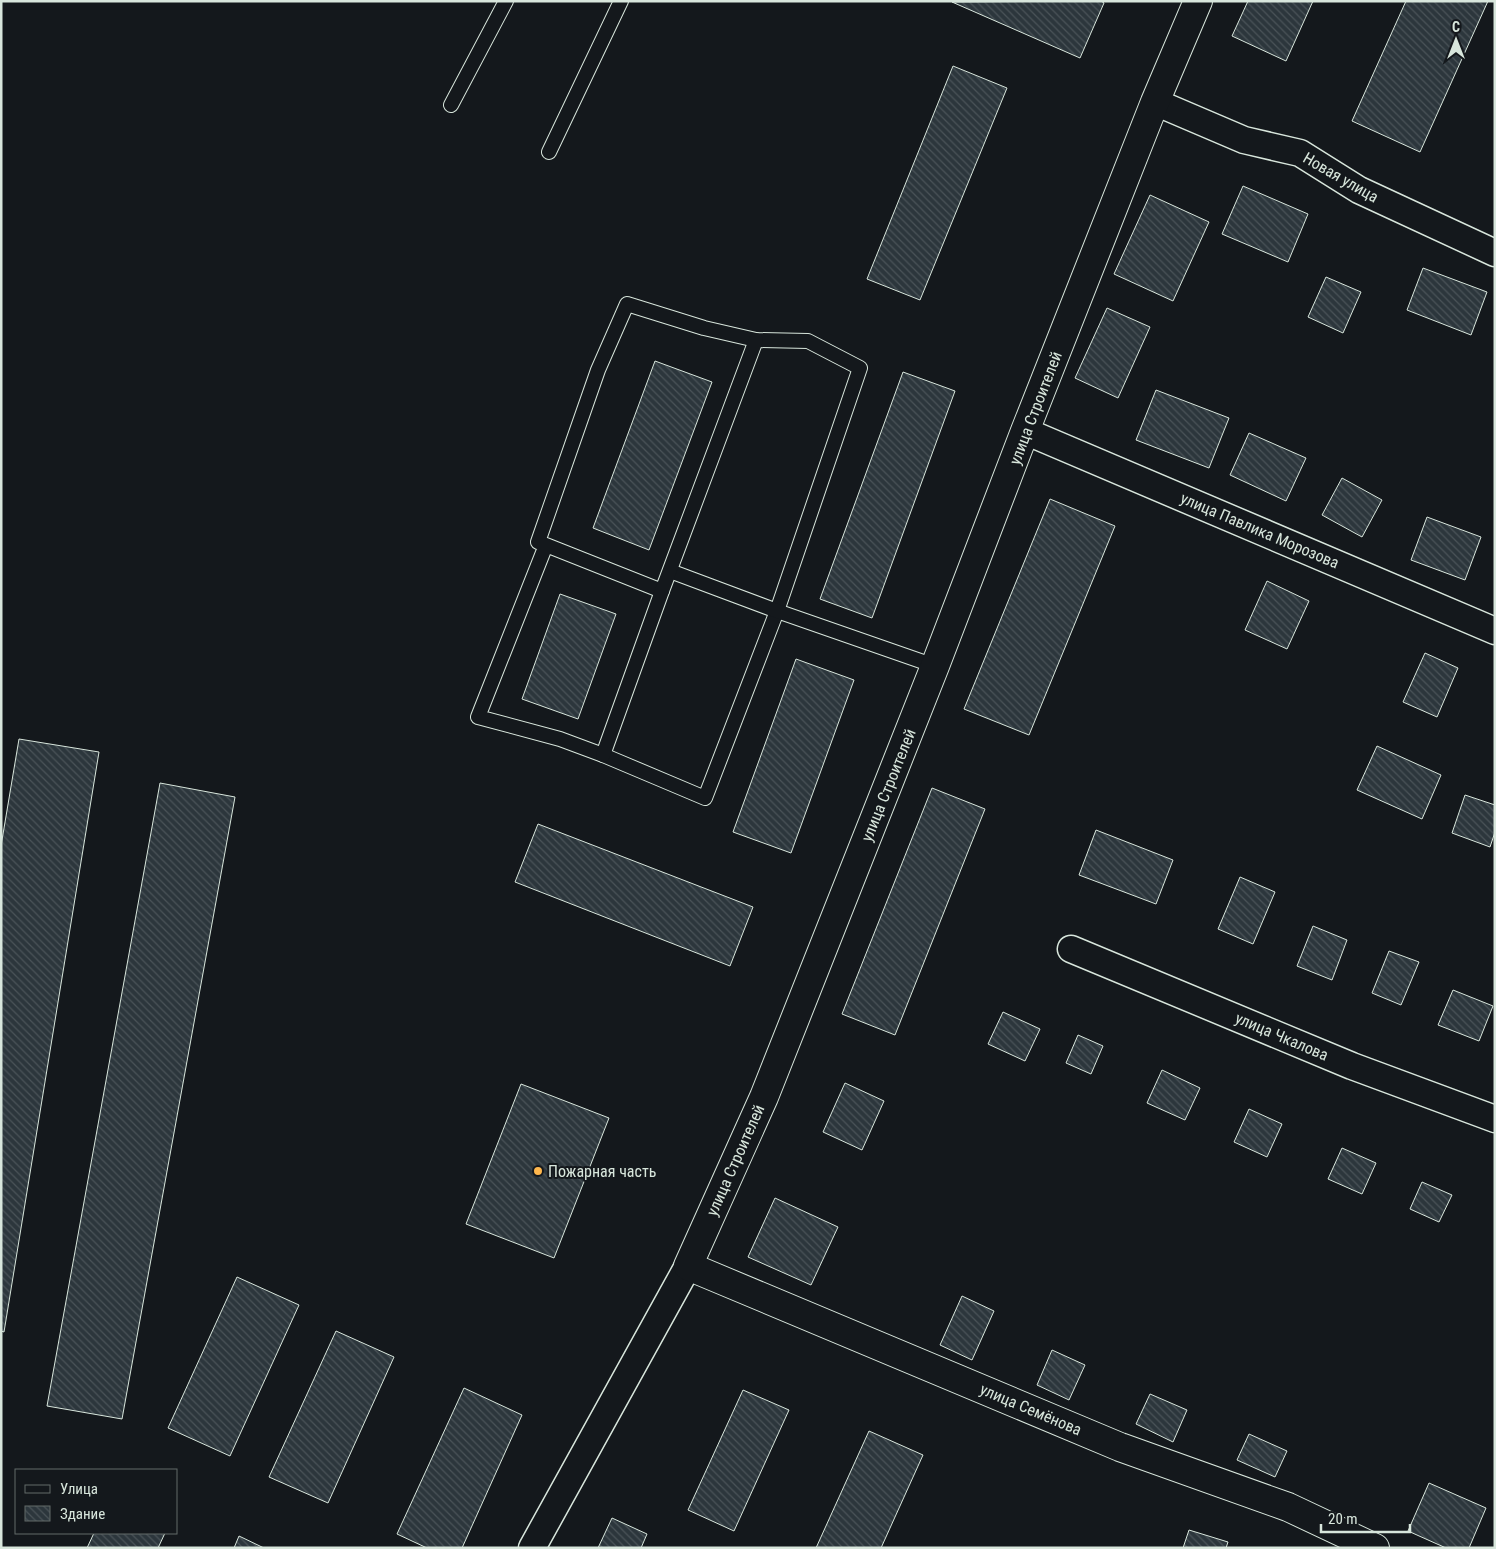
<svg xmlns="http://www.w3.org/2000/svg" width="1496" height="1549" viewBox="0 0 1496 1549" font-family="'Roboto Condensed',sans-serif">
<defs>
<pattern id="building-back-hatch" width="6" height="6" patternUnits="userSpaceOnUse" patternTransform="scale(1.25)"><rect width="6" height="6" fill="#2c363c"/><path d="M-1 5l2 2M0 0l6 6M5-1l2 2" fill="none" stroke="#4a5358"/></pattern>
</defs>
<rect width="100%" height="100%" fill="#14181c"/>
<g fill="url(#building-back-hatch)" stroke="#d8e6dc">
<polygon points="1101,1 1104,3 1080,58 952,2"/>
<polygon points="1248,1 1313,1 1286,61 1232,36"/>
<polygon points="1406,1 1488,1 1420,152 1352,121"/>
<polygon points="953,66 1007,88 920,300 867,279"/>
<polygon points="1243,186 1308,214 1288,262 1222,234"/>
<polygon points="1150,195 1209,222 1173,301 1114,274"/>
<polygon points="1423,268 1487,292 1471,335 1407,310"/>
<polygon points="1326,277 1361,292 1343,333 1308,317"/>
<polygon points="1107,308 1150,327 1118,398 1075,378"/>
<polygon points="655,361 712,382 649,550 593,528"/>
<polygon points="903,372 955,391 872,618 820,599"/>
<polygon points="1156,390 1229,418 1209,468 1136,440"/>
<polygon points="1249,433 1306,458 1286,501 1230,475"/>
<polygon points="1342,478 1382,500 1362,537 1322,515"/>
<polygon points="1050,499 1115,526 1029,735 964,709"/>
<polygon points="1427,517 1481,537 1465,580 1411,560"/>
<polygon points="1267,581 1309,601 1287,649 1245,630"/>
<polygon points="560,594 616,614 578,719 522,699"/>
<polygon points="1425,653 1458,668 1437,717 1403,702"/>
<polygon points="796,659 854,680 791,853 733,832"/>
<polygon points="19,739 99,752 4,1332 1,1331 1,846"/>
<polygon points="1377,746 1441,775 1422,819 1357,790"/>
<polygon points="160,783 235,797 122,1419 47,1406"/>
<polygon points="932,788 985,809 895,1035 842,1014"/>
<polygon points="1465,795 1495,805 1495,832 1490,847 1452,833"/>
<polygon points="538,824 753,907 730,966 515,882"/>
<polygon points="1096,830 1173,860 1156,904 1079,875"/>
<polygon points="1240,877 1275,892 1253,944 1218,929"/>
<polygon points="1313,926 1347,940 1332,980 1297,966"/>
<polygon points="1389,951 1419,962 1401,1005 1372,993"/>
<polygon points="1453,990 1493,1006 1479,1041 1438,1025"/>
<polygon points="1003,1012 1040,1029 1025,1061 988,1044"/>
<polygon points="1078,1035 1103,1046 1091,1074 1066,1063"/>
<polygon points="1162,1070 1200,1088 1185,1120 1147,1103"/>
<polygon points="845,1083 884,1101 862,1150 823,1132"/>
<polygon points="521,1084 609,1118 554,1258 466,1224"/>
<polygon points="1249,1109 1282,1124 1267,1157 1234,1142"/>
<polygon points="1342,1148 1376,1163 1362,1194 1328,1179"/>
<polygon points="1422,1182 1452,1195 1439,1222 1410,1209"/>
<polygon points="775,1198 838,1227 811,1285 748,1257"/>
<polygon points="237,1277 299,1305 230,1456 168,1428"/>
<polygon points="962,1296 994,1311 972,1360 940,1345"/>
<polygon points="336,1331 394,1357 328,1503 269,1477"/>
<polygon points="1052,1350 1085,1365 1069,1400 1037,1385"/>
<polygon points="464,1388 522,1415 462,1548 427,1548 397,1534"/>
<polygon points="743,1390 789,1410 734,1531 688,1510"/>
<polygon points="1150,1394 1187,1410 1173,1442 1136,1424"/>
<polygon points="869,1431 923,1455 881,1548 816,1548"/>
<polygon points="1249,1434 1287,1451 1275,1477 1237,1460"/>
<polygon points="1429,1483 1486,1508 1469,1548 1446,1548 1408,1531"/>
<polygon points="612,1518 647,1534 641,1548 598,1548"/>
<polygon points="1189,1530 1228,1542 1226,1548 1183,1548"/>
<polygon points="94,1533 165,1533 158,1548 87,1548"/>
<polygon points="239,1536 264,1548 234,1548"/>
</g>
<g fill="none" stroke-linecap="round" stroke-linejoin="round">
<defs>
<g id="lane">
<polyline points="451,105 506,1"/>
<polyline points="549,152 621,1"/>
<polyline points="546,545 478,717 560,739 603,755 705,798 777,611 860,368 808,341 756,340 704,328 627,304 598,370 538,542 546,545 662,591"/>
<polyline points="670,571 777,611 935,666"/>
<polyline points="603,755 662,591 756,340"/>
</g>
<g id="street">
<polyline points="1155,102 1244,140 1300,153 1359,190 1495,253"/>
<polyline points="1025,431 1495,631"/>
<polyline points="1071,949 1352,1066 1495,1119"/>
<polyline points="532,1548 688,1266"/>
</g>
<polyline id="secondary" points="1198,1 1155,102 1025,431 935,666 764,1097 688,1266 1120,1447 1288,1507 1375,1548"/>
</defs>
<use href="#lane" stroke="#d8e6dc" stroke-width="16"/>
<use href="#street" stroke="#d8e6dc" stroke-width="29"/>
<use href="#secondary" stroke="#d8e6dc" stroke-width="30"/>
<use href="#lane" stroke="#14181c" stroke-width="14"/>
<use href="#street" stroke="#14181c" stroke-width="26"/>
<use href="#secondary" stroke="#14181c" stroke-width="28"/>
</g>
<circle fill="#ffb74d" stroke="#14181c" stroke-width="2" cx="538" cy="1171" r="5"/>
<g text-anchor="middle" stroke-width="4" stroke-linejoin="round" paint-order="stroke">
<g font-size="16" fill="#d8e6dc" stroke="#14181c">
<text transform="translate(1341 177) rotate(30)" y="6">Новая улица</text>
<text transform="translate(1035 408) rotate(-69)" y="6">улица Строителей</text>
<text transform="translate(1260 530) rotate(23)" y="6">улица Павлика Морозова</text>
<text transform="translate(888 785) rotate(-68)" y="6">улица Строителей</text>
<text transform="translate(1282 1036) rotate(23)" y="6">улица Чкалова</text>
<text transform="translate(735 1160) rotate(-66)" y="6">улица Строителей</text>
<text transform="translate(1031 1409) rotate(23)" y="6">улица Семёнова</text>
</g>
<g font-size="16" fill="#d8e6dc" stroke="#14181c" text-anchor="start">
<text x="548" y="1177">Пожарная часть</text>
</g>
</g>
<rect width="1496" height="1549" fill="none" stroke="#d8e6dc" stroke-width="5"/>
<rect x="15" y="1469" width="162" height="65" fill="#14181c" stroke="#626a69"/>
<rect x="25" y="1485" width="25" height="8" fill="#14181c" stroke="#626a69"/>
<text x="60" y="1494" font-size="15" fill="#d8e6dc">Улица</text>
<rect x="25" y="1506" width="25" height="15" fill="url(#building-back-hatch)" stroke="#626a69"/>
<text x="60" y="1519" font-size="15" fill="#d8e6dc">Здание</text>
<g transform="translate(1456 40)" stroke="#14181c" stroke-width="4" paint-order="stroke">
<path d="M0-4L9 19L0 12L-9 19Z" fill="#d8e6dc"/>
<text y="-8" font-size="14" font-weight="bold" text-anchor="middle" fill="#d8e6dc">С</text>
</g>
<path d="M1321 1524v8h89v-8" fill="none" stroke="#d8e6dc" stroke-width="2.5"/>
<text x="1328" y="1524" font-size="15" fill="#d8e6dc" stroke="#14181c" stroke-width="4" paint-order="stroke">20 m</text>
</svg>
